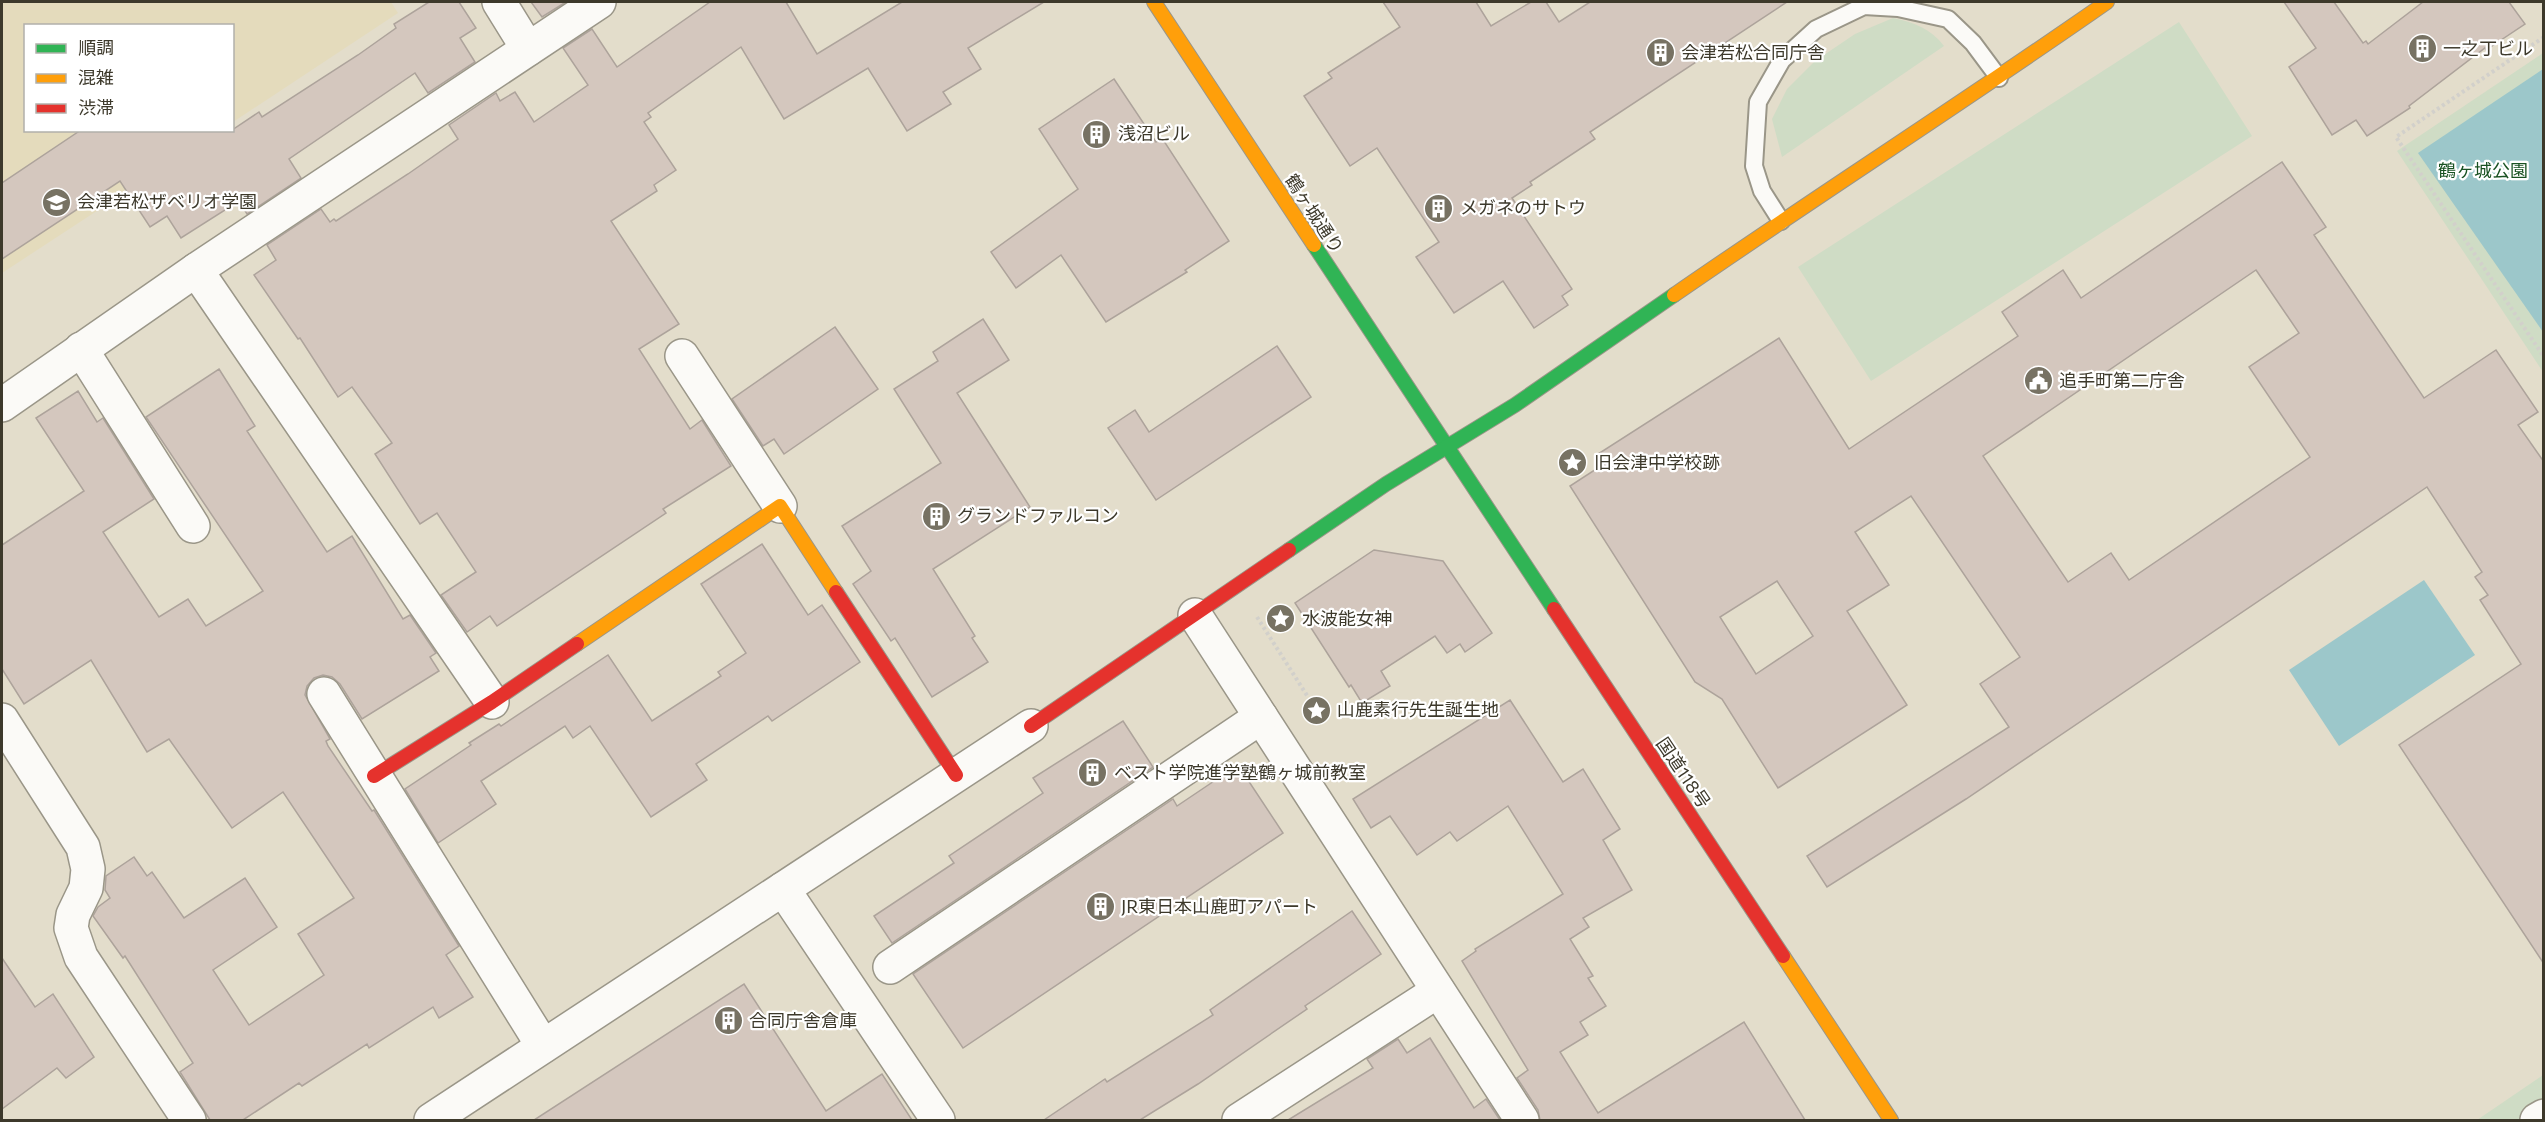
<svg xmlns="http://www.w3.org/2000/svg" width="2545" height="1122" viewBox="0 0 2545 1122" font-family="Commissioner,'Noto Sans JP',sans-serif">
<rect width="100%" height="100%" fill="#e3ddcb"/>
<polygon fill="#e4dbbc" points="2,2 391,2 398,13 233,122 232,26 26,26 26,130 219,131 2,273"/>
<g fill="#cfdcc5">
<path d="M1893,18C1914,22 1931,29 1944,46L1782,157L1772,119L1787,89L1815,61L1855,34Z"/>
<polygon points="2179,22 2252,136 1871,381 1798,267"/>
<polygon points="2543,53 2543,372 2397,151"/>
<polygon points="2543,1075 2543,1120 2477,1120"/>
</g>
<g fill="#9cc7ca">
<polygon points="2543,69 2543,332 2418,153"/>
<polygon points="2424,580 2475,655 2339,746 2289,670"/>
</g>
<g fill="#d4c7be" stroke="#ada39b" stroke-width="1.5" fill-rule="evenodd">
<polygon points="429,2 459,2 476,28 460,38 475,62 428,93 415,73 289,159 301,178 247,214 239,201 181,238 167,216 150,227 120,181 2,259 2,183 81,130 232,130 259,112 262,117 358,55 396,28 394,24"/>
<polygon points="531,2 566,2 542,17"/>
<polygon points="710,2 786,2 817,54 902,2 1044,2 968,48 981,69 943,92 951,104 907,131 868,68 784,119 741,47 648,113 651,117 644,122 676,170 654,185 657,191 611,221 679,324 639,349 690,429 702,420 731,466 663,509 666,513 497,626 490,616 467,632 441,595 476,572 437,513 420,524 375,454 392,443 352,387 338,397 300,338 298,339 254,275 276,260 267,245 321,209 330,222 334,219 336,221 408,174 458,139 449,125 496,93 500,101 515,92 534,122 588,85 563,48 592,29 617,67"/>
<polygon points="1383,2 1476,2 1491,26 1531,2 1546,2 1559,22 1590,2 1787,2 1590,132 1595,139 1530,182 1532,185 1512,198 1572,289 1562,296 1568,305 1534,328 1503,281 1454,313 1416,257 1439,242 1377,148 1350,166 1304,96 1332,78 1328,73 1400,27"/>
<polygon points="2284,2 2334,2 2363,43 2366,41 2368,44 2423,2 2509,2 2525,24 2486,50 2485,48 2409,106 2410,108 2367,136 2356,120 2332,135 2289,67 2316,48"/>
<polygon points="1114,79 1156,142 1162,138 1229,241 1185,270 1187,272 1106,322 1061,255 1016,288 991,252 1078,189 1039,129"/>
<path d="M2282,162L2326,227L2314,235L2424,398L2496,350L2538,412L2518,425L2544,462V964L2399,745L2521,664L2480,600L2488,595L2475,577L2482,572L2427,487L1966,799L1827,887L1807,856L2009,727L1980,684L2020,657L1911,496L1855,532L1889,585L1847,611L1907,705L1778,788L1722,699L1695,682L1570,486L1604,464L1598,454L1779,338L1849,449L2018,336L2002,312L2063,270L2081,298ZM2256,270L2299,333L2249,367L2310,457L2129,580L2111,553L2068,582L1983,456ZM1777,581L1813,636L1756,674L1720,617Z"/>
<polygon points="983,319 1009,360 957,393 1030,507 933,569 975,636 972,638 988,662 932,697 895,638 891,641 853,584 871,571 842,526 941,463 894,389 938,361 933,352"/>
<polygon points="835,327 878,389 784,454 774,439 763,446 732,399"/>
<polygon points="1277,346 1311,397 1156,500 1108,428 1135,410 1149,432"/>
<polygon points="219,369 255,426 247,431 327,552 352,536 403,619 410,615 436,653 430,657 439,671 362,719 340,684 332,677 323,675 314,678 307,686 305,695 330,739 326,741 328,746 372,811 374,810 459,946 446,955 473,997 439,1018 433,1007 369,1048 367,1044 302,1086 299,1083 243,1120 210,1120 180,1072 193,1063 125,956 123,958 93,916 98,907 110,898 105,890 106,876 134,857 147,876 152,872 184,918 245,878 277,927 213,970 249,1025 324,975 298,934 354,898 283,792 232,828 169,739 147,752 91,660 24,704 2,669 2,545 84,491 36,418 78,391 97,422 103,418 154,499 103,532 159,617 188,599 206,626 263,591 146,417"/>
<polygon points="762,544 808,615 822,605 860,662 772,721 768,716 696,764 707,780 651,817 590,726 573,738 565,726 481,781 496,804 438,843 405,789 471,745 469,743 499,724 501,726 608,655 652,721 721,676 718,672 746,653 701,584"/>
<polygon points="1374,550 1443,561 1492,633 1465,652 1460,644 1447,653 1435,636 1381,671 1390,686 1362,703 1351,685 1349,687 1295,603"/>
<polygon points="1510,700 1563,782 1583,769 1620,829 1603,840 1632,890 1583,918 1589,927 1570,939 1593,976 1588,978 1606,1006 1580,1022 1588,1035 1560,1052 1598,1113 1744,1022 1805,1120 1540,1120 1538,1110 1517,1078 1528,1070 1462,961 1476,951 1475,949 1563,894 1508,806 1457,841 1450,832 1417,855 1390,816 1371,828 1353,799"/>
<polygon points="1123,721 1153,767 892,943 874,916 954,863 949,856 1043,793 1033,778"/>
<polygon points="1238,765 1283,833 963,1048 913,974 1173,799 1177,806"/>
<polygon points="1352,911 1381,954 1305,1006 1307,1009 1198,1084 1140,1120 1044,1120 1105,1079 1107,1082 1213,1015 1210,1010"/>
<polygon points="2,958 35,1007 53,994 94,1057 66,1078 57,1068 2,1109"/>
<polygon points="744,984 826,1111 882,1074 912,1120 534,1120"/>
<polygon points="1430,1038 1474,1108 1486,1099 1500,1120 1288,1120 1373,1068 1367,1059 1398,1039 1407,1053"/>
</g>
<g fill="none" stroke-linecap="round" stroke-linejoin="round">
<defs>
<polyline id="lane" points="1781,221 1762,191 1754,166 1758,102 1782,60 1816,29 1864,6 1898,8 1948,19 1973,43 1999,78"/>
<g id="street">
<polyline points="499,2 528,49"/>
<polyline points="196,270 492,702"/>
<polyline points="81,349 193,526"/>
<polyline points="682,356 780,506"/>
<polyline points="2,405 196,270 599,2"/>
<polyline points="1195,615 1522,1120"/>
<polyline points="324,694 543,1046"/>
<polyline points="2,720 83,847 88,869 86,888 73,915 71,928 81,957 189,1120"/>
<polyline points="783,889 938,1120"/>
<polyline points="890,967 1261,717"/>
<polyline points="431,1120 1031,726"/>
<polyline points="1239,1120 1438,991"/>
<polyline points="2537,1120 2544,1116"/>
</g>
<g id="fast">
<polyline points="1314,245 1554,609"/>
<polyline points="1289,550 1386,484 1515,405 1674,295"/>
</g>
<g id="slow">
<polyline points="1154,2 1314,245"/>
<path d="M1674,295C1817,196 1964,102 2107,2"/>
<polyline points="577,644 780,506 836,592"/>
<polyline points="1783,956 1891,1120"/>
</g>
<g id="jam">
<polyline points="836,592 956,775"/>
<polyline points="1554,609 1783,956"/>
<polyline points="1031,726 1289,550"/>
<polyline points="374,776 492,702 577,644"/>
</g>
</defs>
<use href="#lane" stroke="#9a9688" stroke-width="20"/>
<use href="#street" stroke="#9a9688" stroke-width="36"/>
<use href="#fast" stroke="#9a9688" stroke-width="16"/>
<use href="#slow" stroke="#9a9688" stroke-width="16"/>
<use href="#jam" stroke="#9a9688" stroke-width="16"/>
<g stroke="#d2d0cb" stroke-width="4" stroke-dasharray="3 3" stroke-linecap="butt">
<polyline points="2544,37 2396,137 2544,357"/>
<polyline points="1257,617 1308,697"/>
</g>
<use href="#lane" stroke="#fbfaf7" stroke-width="16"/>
<use href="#street" stroke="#fbfaf7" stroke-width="33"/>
<use href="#fast" stroke="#30b455" stroke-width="14"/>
<use href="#slow" stroke="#ff9f0a" stroke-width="14"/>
<use href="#jam" stroke="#e5322d" stroke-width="14"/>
</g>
<defs>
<symbol id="building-disc" viewBox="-11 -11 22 22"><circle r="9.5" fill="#777263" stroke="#fff"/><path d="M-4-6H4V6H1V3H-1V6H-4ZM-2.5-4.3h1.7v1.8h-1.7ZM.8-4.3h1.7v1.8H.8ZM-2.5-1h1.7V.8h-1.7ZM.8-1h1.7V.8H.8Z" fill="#fff"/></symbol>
<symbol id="school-disc" viewBox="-11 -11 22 22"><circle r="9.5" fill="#777263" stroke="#fff"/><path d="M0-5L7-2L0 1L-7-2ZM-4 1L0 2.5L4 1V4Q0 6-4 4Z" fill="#fff"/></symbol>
<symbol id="civic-disc" viewBox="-11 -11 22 22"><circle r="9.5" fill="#777263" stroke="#fff"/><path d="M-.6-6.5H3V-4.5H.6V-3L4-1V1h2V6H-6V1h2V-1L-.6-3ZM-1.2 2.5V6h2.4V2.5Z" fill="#fff"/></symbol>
<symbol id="sight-disc" viewBox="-11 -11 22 22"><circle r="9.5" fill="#777263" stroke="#fff"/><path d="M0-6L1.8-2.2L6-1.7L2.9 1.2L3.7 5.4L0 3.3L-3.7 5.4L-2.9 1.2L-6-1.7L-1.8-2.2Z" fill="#fff"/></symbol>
</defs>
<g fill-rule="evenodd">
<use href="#building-disc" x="2406" y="32" width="33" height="33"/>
<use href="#building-disc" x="1644" y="36" width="33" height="33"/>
<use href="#building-disc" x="1080" y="118" width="33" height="33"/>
<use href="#school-disc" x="40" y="186" width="33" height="33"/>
<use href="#building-disc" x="1422" y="192" width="33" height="33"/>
<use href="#civic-disc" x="2022" y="364" width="33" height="33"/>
<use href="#sight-disc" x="1556" y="446" width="33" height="33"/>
<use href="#building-disc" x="920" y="500" width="33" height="33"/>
<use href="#sight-disc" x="1264" y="602" width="33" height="33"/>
<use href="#sight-disc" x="1300" y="694" width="33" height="33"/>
<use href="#building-disc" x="1076" y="756" width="33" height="33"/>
<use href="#building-disc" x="1084" y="890" width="33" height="33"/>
<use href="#building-disc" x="712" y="1004" width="33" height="33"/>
</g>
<g text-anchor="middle" stroke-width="4.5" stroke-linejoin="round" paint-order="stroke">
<g font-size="18" fill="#3d392b" stroke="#fff" text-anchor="start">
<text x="2443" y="55">一之丁ビル</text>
<text x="1681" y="59">会津若松合同庁舎</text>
<text x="1118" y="140">浅沼ビル</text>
<text x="77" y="208">会津若松ザベリオ学園</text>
<text x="1460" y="214">メガネのサトウ</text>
<text x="2059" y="387">追手町第二庁舎</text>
<text x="1594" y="469">旧会津中学校跡</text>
<text x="957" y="522">グランドファルコン</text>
<text x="1302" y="625">水波能女神</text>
<text x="1337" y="716">山鹿素行先生誕生地</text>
<text x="1114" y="779">ベスト学院進学塾鶴ヶ城前教室</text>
<text x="1121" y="913">JR東日本山鹿町アパート</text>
<text x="749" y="1027">合同庁舎倉庫</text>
</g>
<g font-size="18" fill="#195222" stroke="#fff">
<text x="2483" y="177">鶴ヶ城公園</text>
</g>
<g font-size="18" fill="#3d392b" stroke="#fff">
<text transform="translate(1314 214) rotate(57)" y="6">鶴ヶ城通り</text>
<text transform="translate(1683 773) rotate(56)" y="6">国道118号</text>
</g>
</g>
<rect width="2545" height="1122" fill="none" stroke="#3d392b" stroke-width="6"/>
<rect x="24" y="24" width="210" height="108" fill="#ffffff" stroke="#b1b0aa" stroke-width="1.5"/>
<rect x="36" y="44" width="30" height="9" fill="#30b455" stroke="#b1b0aa" stroke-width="1.5"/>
<text x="78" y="54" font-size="18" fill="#3d392b">順調</text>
<rect x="36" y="74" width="30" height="9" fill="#ff9f0a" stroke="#b1b0aa" stroke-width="1.5"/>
<text x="78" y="84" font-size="18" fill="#3d392b">混雑</text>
<rect x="36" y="104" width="30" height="9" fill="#e5322d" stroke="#b1b0aa" stroke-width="1.5"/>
<text x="78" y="114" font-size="18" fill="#3d392b">渋滞</text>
</svg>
